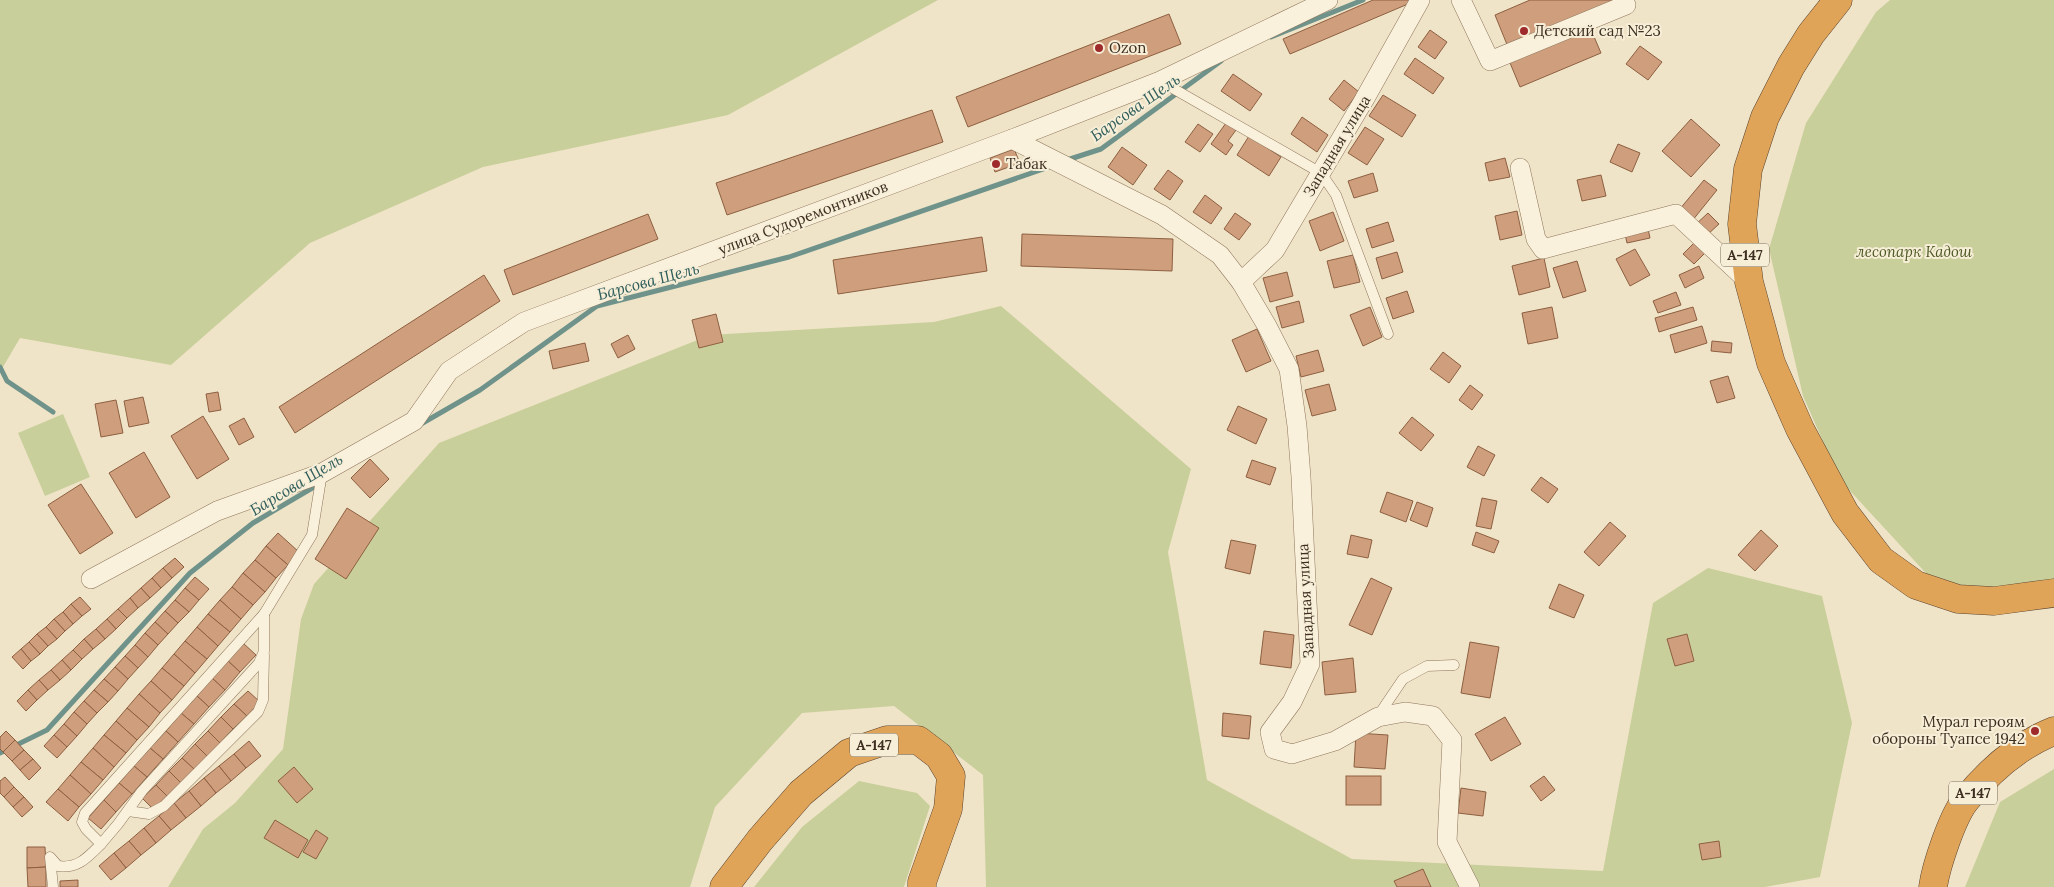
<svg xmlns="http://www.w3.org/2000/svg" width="2054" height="887" viewBox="0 0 2054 887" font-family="Lora,serif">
<rect width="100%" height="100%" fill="#f0e4c8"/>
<g fill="#c9cf9b">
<polygon points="0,0 938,0 728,115 483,167 310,243 171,365 20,338 0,372"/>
<polygon points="1890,0 2054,0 2054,583 2018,592 1935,583 1840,480 1803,396 1769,249 1806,123 1876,12"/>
<polygon points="1001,306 1191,469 1168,552 1207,780 1352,859 1603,871 1653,603 1708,568 1822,596 1852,723 1820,877 1765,887 986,887 983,775 894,706 802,713 715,807 690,887 168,887 203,829 235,803 283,749 301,619 314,584 439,443 710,335 934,322"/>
<polygon points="63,414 90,477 45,496 18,433"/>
<polygon points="2054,769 2054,887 1965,887 2000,802"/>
<polygon points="859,781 917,793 930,806 904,887 754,887 802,827"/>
</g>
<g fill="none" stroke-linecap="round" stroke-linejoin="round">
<g stroke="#6f938a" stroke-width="5">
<polyline points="1271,37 1363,0"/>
<polyline points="1067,160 1101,149 1221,61"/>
<polyline points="0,367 7,381 53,412"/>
<polyline points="421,424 480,390 597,306 789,257 1052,166"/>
<polyline points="0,753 47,730 190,573 253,523 319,484"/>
</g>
</g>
<g fill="#cf9f7d" stroke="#8d5f41">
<polygon points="1373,0 1411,0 1408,4 1290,54 1283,39"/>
<polygon points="1530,0 1620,0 1508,47 1495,15"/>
<polygon points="1169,14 1181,44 968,127 956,97"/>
<polygon points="1589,25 1601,53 1520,87 1508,58"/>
<polygon points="1430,30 1447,42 1435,59 1418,47"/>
<polygon points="1640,46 1662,62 1648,80 1626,64"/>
<polygon points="1415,58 1444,78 1433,94 1404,74"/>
<polygon points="1233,74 1262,94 1250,111 1221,91"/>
<polygon points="1344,80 1359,92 1344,111 1329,99"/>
<polygon points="1383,95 1416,115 1402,137 1369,116"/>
<polygon points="932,110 943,142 727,215 716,183"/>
<polygon points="1302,117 1328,135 1317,152 1291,134"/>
<polygon points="1691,119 1720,145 1691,177 1662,151"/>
<polygon points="1226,123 1236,130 1228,141 1233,145 1226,155 1211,144"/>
<polygon points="1198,124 1213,134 1200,152 1185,142"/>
<polygon points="1365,127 1384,139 1367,165 1348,153"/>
<polygon points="1249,136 1281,157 1269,176 1237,155"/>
<polygon points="1618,144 1640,153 1632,172 1610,162"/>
<polygon points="1122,147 1147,165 1133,185 1108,167"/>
<polygon points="1014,149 1020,163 995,172 990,158"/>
<polygon points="1505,158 1510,177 1489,181 1485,163"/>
<polygon points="1168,170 1183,181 1170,200 1154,189"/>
<polygon points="1373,173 1378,191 1354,198 1348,181"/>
<polygon points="1601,175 1606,196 1582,201 1577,180"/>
<polygon points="1704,180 1717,190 1692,221 1679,210"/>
<polygon points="1205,195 1222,208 1211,224 1193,212"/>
<polygon points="1517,211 1522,235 1500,240 1495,216"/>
<polygon points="1333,212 1344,241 1320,251 1309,221"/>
<polygon points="1235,213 1251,224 1239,240 1224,229"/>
<polygon points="1708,213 1719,224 1706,236 1695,225"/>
<polygon points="648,214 658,239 513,295 504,270"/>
<polygon points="1388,222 1394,241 1372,248 1366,229"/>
<polygon points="1647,224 1650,238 1627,243 1624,230"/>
<polygon points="1022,234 1173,239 1172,271 1021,266"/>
<polygon points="982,237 987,271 838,294 833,260"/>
<polygon points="1695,242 1706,252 1694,264 1683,254"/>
<polygon points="1635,249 1650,275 1630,286 1616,259"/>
<polygon points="1397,252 1403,272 1382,279 1376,258"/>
<polygon points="1353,255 1360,282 1334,288 1327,261"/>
<polygon points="1544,258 1550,287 1519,295 1512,266"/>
<polygon points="1577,261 1586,291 1563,298 1553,268"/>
<polygon points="1699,266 1704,278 1685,288 1679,275"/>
<polygon points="1287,272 1293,296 1270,302 1263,278"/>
<polygon points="484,275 500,301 295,433 279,407"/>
<polygon points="1407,291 1414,312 1393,319 1386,298"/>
<polygon points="1676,292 1681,305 1658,313 1653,301"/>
<polygon points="1299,301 1304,322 1282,328 1276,307"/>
<polygon points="1370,307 1382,337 1363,346 1350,315"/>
<polygon points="1552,307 1558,338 1528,344 1522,313"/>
<polygon points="1693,307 1697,320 1659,332 1655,318"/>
<polygon points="716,314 723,342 699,348 692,320"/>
<polygon points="1702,326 1707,343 1675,353 1670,335"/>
<polygon points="1257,329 1271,361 1246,372 1232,340"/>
<polygon points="628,335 635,349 618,358 611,344"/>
<polygon points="1712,341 1732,343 1731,353 1711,351"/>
<polygon points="585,343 589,361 553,369 549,351"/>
<polygon points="1318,350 1324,371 1301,377 1296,356"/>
<polygon points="1443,352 1461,366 1449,383 1430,369"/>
<polygon points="1728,376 1735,398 1717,403 1710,381"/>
<polygon points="1329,384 1336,410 1312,416 1305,390"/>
<polygon points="1470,385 1483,395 1472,410 1459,400"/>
<polygon points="218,392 221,410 209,412 206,394"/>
<polygon points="143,397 149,423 129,427 124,401"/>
<polygon points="116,400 123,433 101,437 95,404"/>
<polygon points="1238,406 1267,419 1256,444 1227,430"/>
<polygon points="203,416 229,459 197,479 171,436"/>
<polygon points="1412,417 1434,435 1421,451 1399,433"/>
<polygon points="244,418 254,437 239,445 229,426"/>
<polygon points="1478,446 1495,455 1484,476 1467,467"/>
<polygon points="144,452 170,497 136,518 109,473"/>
<polygon points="370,459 389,479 370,498 351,478"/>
<polygon points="1252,460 1276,468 1270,485 1246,477"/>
<polygon points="1541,477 1558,489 1548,503 1531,490"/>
<polygon points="81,484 113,533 80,554 48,505"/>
<polygon points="1387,492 1413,501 1406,522 1380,512"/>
<polygon points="1482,498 1497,501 1491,529 1476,526"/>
<polygon points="1417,502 1433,508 1427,527 1410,520"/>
<polygon points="347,508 379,528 346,579 315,559"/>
<polygon points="1610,522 1626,536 1599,566 1584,552"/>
<polygon points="1761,530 1778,546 1755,571 1738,555"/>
<polygon points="1476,532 1499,541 1494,553 1472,545"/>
<polygon points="278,533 299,552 288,565 266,546"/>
<polygon points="1351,535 1372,540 1368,558 1347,554"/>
<polygon points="1231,540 1256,545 1250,574 1225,568"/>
<polygon points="266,546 288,565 276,578 255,560"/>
<polygon points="175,558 184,567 172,578 163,568"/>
<polygon points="255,560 276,578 265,592 243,573"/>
<polygon points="163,568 172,578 161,588 152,578"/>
<polygon points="243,573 265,592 253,605 232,587"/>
<polygon points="195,577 209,589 199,600 185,588"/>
<polygon points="152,578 161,588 150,598 141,588"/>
<polygon points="1371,578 1392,588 1372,635 1349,625"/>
<polygon points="1559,584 1584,595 1574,618 1549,608"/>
<polygon points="232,587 253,605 241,619 220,600"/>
<polygon points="141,588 150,598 138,608 130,598"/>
<polygon points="185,588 199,600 189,612 175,600"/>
<polygon points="80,597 91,609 82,616 71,604"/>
<polygon points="130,598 138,608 127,618 118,609"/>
<polygon points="175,600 189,612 178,623 165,611"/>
<polygon points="220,600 241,619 230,632 208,614"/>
<polygon points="71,604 82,616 73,624 63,612"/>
<polygon points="118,609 127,618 116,629 107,619"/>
<polygon points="165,611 178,623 168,634 155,622"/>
<polygon points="63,612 73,624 65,631 54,619"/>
<polygon points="208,614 230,632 218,646 197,627"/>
<polygon points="54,619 65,631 57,639 46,627"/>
<polygon points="107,619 116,629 105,639 96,629"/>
<polygon points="155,622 168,634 158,645 145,633"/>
<polygon points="46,627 57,639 48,646 37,634"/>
<polygon points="197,627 218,646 207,659 185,641"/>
<polygon points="96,629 105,639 93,649 84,639"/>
<polygon points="1264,631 1294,635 1291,668 1260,664"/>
<polygon points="145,633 158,645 148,657 135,645"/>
<polygon points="37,634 48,646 40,654 29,642"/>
<polygon points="1687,634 1694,661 1675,666 1667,639"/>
<polygon points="84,639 93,649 82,659 73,650"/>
<polygon points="185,641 207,659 195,673 174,654"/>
<polygon points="29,642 40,654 31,661 21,649"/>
<polygon points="1470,642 1499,647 1490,698 1461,693"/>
<polygon points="243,643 256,655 240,672 228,661"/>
<polygon points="135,645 148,657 138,668 125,656"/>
<polygon points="21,649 31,661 23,669 12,657"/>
<polygon points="73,650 82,659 71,670 62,660"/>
<polygon points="174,654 195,673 184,686 162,668"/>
<polygon points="125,656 138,668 128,679 115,667"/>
<polygon points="1353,658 1356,692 1325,695 1322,662"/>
<polygon points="62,660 71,670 60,680 51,670"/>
<polygon points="228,661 240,672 225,690 212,678"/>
<polygon points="115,667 128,679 118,691 104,679"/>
<polygon points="162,668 184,686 172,700 151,681"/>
<polygon points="51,670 60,680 48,690 39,680"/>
<polygon points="212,678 225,690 209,707 197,696"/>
<polygon points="104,679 118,691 108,702 94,690"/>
<polygon points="39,680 48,690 37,700 28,690"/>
<polygon points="151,681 172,700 160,713 139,694"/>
<polygon points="28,690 37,700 26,711 17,701"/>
<polygon points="94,690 108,702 97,713 84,701"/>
<polygon points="248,691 260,702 247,716 234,704"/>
<polygon points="139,694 160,713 149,727 127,708"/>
<polygon points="197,696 209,707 194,724 181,713"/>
<polygon points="84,701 97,713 87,724 74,712"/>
<polygon points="234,704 247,716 233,729 221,717"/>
<polygon points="127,708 149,727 137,740 116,721"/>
<polygon points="74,712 87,724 77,736 64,724"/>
<polygon points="181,713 194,724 178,742 166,731"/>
<polygon points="1223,713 1251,716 1249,739 1222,736"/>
<polygon points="221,717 233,729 220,743 208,731"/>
<polygon points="1505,717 1521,744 1491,761 1475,734"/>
<polygon points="116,721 137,740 126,753 104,735"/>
<polygon points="64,724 77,736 67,747 54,735"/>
<polygon points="6,731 15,740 3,752 0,749 0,737"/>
<polygon points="166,731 178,742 163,759 150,748"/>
<polygon points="208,731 220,743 207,756 195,744"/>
<polygon points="1356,733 1388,735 1385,769 1354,767"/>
<polygon points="54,735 67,747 57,758 44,746"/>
<polygon points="104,735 126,753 114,767 93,748"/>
<polygon points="15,740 24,750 12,761 3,752"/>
<polygon points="249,741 261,756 246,768 234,754"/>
<polygon points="195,744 207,756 194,769 182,758"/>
<polygon points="93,748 114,767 103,780 81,762"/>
<polygon points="150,748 163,759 147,777 134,766"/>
<polygon points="24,750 33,759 20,770 12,761"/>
<polygon points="234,754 246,768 231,781 219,766"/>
<polygon points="182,758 194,769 181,783 169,771"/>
<polygon points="33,759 41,768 29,780 20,770"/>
<polygon points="81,762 103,780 91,794 70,775"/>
<polygon points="134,766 147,777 132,794 119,783"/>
<polygon points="219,766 231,781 216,793 204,778"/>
<polygon points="294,767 313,789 297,803 278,781"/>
<polygon points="169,771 181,783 167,796 156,785"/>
<polygon points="70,775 91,794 79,807 58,789"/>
<rect x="1346" y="776" width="35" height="29"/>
<polygon points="1544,776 1555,790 1541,801 1530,786"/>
<polygon points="5,777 14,787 4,797 0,793 0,781"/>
<polygon points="204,778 216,793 201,806 189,791"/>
<polygon points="119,783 132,794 116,812 104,800"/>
<polygon points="156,785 167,796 154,810 142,798"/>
<polygon points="14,787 24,797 13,807 4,797"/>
<polygon points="1461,788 1486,792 1483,816 1458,813"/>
<polygon points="58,789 79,807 68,821 46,802"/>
<polygon points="189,791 201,806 186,818 174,803"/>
<polygon points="24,797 33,807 22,817 13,807"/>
<polygon points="104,800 116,812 101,829 88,818"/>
<polygon points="174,803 186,818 171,830 159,816"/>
<polygon points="159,816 171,830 156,843 144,828"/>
<polygon points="275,820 308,840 298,858 264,838"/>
<polygon points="144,828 156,843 141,855 129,841"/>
<polygon points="316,830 328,838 316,859 303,852"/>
<polygon points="129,841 141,855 126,868 114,853"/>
<polygon points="1719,841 1721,857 1702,860 1699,844"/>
<polygon points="27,847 45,847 46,867 27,868"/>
<polygon points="114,853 126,868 111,880 99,866"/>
<polygon points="46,867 46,887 28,887 27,868"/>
<polygon points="1423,869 1431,887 1397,887 1394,881"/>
<polygon points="78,880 78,887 60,887 60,881"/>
</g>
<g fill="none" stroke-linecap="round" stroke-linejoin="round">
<defs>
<g id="lane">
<polyline points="1160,81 1321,173 1336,195 1388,334"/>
<polyline points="1378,716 1403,679 1427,666 1454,665"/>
<polyline points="128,811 149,814 164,806 258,712 263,700 264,655"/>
<polyline points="101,844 118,824 142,791 259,663 264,651 264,614"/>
<path d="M53,887L50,857L58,866C78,869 88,857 101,844L86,829L82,822L85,813L264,614L312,535L322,473"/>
</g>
<g id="street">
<polyline points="1461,0 1490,61 1626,5"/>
<polyline points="1012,139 1162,215 1220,255 1241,282 1267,326 1289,369 1297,426 1301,477 1310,664 1292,702 1270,732 1274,749 1292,754 1335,741 1378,717 1405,712 1433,716 1452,740 1447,842 1470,887"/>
<polyline points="1520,168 1536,239 1543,249 1676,214 1749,282"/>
<polyline points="1241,282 1275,250 1364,100 1420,0"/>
<polyline points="91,579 217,511 322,473 414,421 449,371 524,322 1012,139 1160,81 1328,0"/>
</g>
<g id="highway">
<polyline points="1838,0 1811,34 1791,66 1765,117 1748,169 1742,224 1749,282 1771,363 1800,429 1845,513 1881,560 1916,585 1958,599 1994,601 2054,593"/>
<polyline points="724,887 760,840 801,793 849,753 887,740 918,740 939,756 951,776 948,809 922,882 922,887"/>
<path d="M1933,887C1936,866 1952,818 1965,801C1988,772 2019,745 2054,731"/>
</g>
</defs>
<use href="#lane" stroke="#8d765c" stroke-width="11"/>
<use href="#street" stroke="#8d765c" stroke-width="20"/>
<use href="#highway" stroke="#5b4430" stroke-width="29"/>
<use href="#lane" stroke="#faf1dc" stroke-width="10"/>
<use href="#street" stroke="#faf1dc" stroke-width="19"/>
<use href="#highway" stroke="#e0a458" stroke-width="28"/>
</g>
<g fill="#9e2a2b" stroke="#f7eed8" stroke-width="2">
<circle cx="1524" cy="31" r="5"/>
<circle cx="1099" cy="48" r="5"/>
<circle cx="996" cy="164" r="5"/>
<circle cx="2035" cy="731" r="5"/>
</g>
<g text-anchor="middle" stroke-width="4" stroke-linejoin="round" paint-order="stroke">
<g fill="#f7eed8" stroke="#756857" stroke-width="1">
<rect x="1721" y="243.5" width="48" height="23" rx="4"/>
<rect x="850" y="733.5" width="48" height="23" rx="4"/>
<rect x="1949" y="781.5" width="48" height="23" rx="4"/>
</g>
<g font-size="14" font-weight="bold" fill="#3d2e20">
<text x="1745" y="260">А-147</text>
<text x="874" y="750">А-147</text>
<text x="1973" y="798">А-147</text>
</g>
<g font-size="15" fill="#3d2e20" stroke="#f7eed8" text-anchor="start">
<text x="1534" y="36">Детский сад №23</text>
<text x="1109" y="53">Ozon</text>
<text x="1006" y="169">Табак</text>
<text x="2025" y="727" text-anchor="end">Мурал героям<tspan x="2025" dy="17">обороны Туапсе 1942</tspan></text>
</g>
<g font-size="15" fill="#3d2e20" stroke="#f7eed8">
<text transform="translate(1337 146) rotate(-59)" y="5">Западная улица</text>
<text transform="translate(803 218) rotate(-21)" y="5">улица Судоремонтников</text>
<text transform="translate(1306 601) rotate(-93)" y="5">Западная улица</text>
</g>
<g font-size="15" font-style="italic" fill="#4d5a26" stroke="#f7eed8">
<text x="1914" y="257">лесопарк Кадош</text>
</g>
<g font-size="16" font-style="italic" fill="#2f5d5a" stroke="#f7eed8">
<text transform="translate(1135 107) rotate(-35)" y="6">Барсова Щель</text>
<text transform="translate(648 281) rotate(-15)" y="6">Барсова Щель</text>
<text transform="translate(296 484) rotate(-31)" y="6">Барсова Щель</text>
</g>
</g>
</svg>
